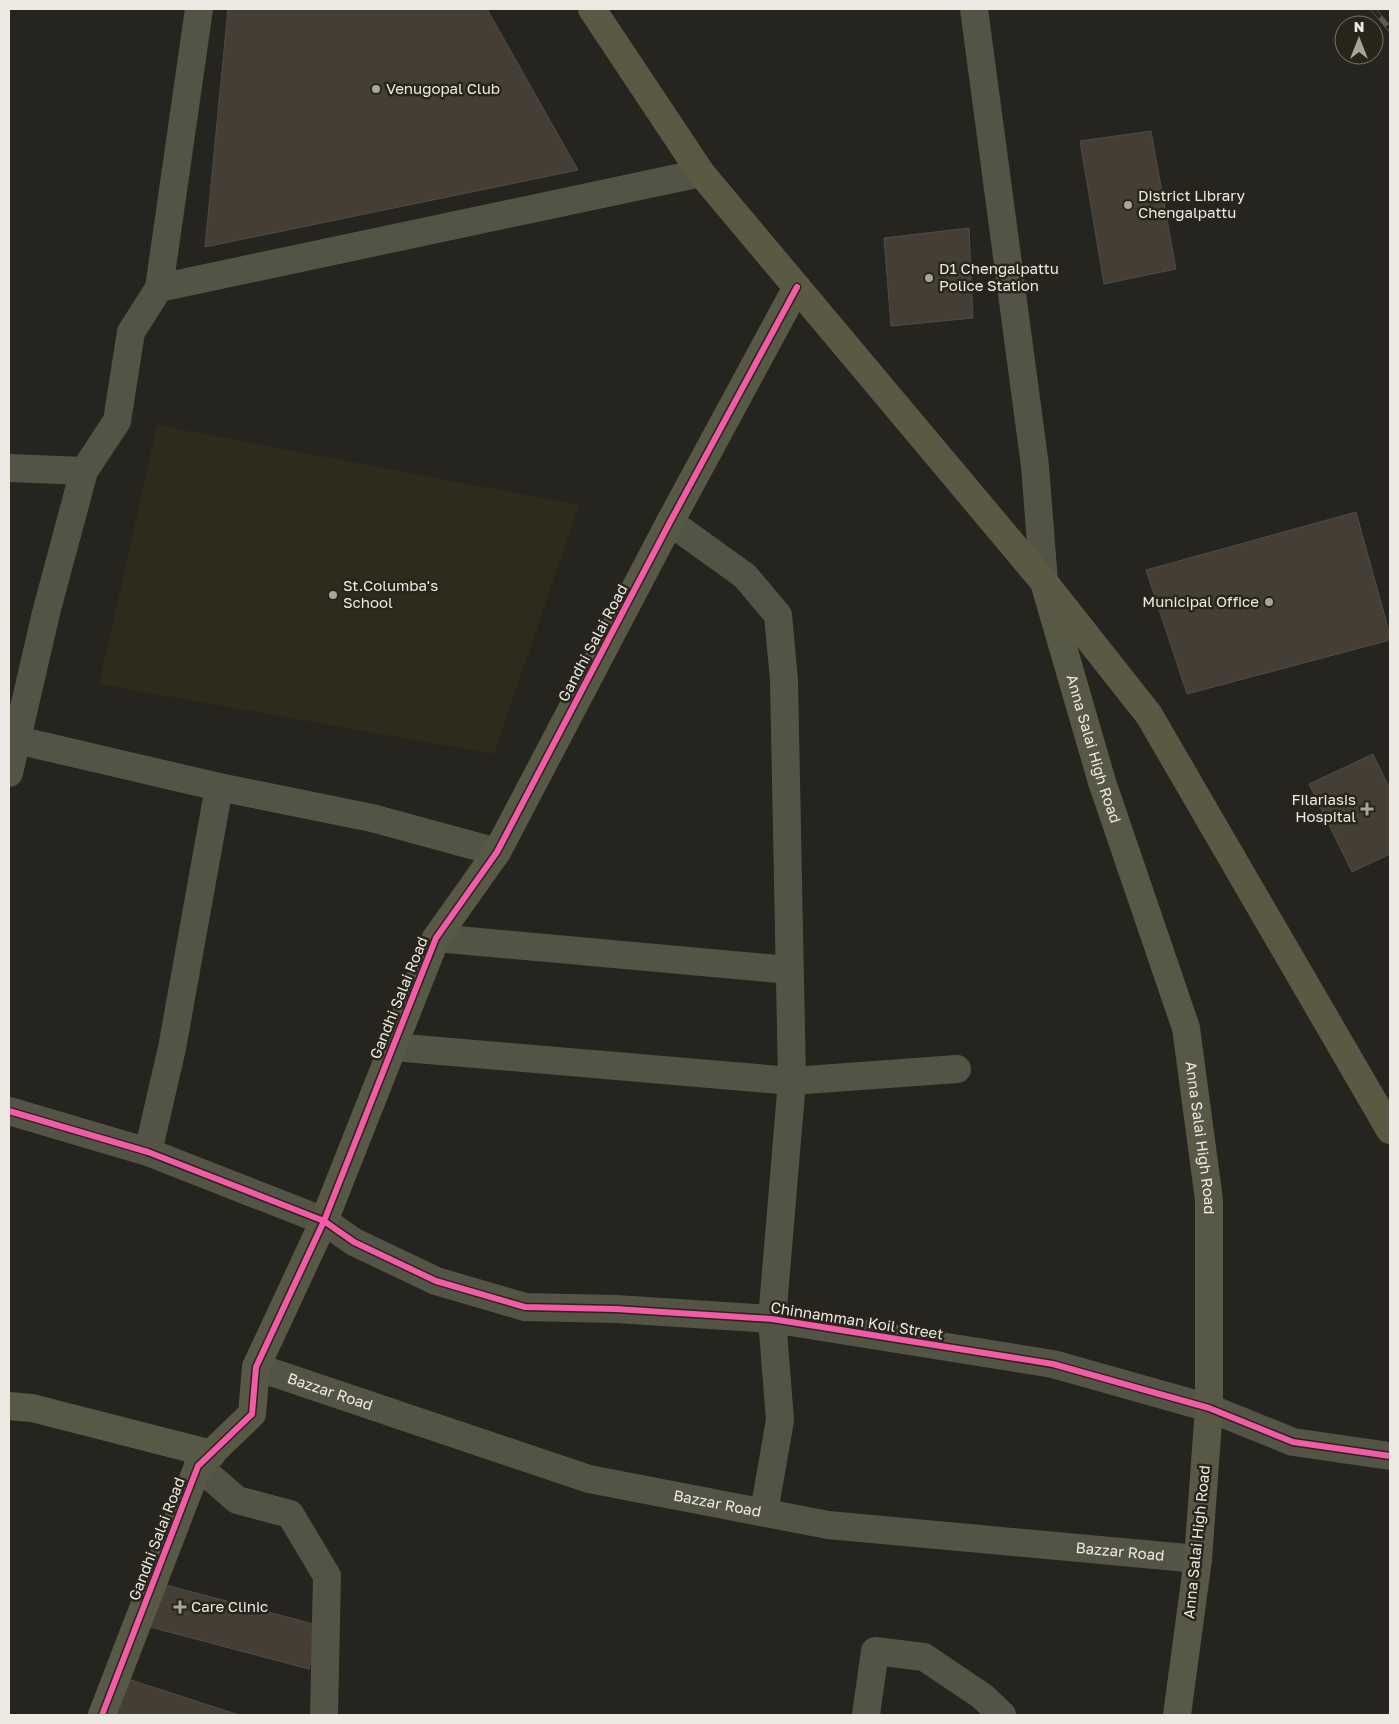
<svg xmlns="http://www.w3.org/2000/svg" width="1399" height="1724" viewBox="0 0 1399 1724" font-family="'Golos Text',sans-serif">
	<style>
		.built { fill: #2f2b1c }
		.building { fill: #443e35; stroke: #4e4c48 }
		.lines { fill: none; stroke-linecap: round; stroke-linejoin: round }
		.street { stroke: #535445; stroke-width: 28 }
		.secondary { stroke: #585846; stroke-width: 28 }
		.primary { stroke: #5a5a44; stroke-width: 28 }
		.rail-casing { stroke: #5b5b51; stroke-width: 5.5 }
		.rail { stroke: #28251b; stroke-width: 4; stroke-dasharray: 11; stroke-linecap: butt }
		.cycleway-casing { stroke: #28251b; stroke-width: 9 }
		.cycleway { stroke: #f35aa7; stroke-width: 6 }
		.poi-dot { fill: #a6a59e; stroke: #28251b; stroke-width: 2 }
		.labels { text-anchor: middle; stroke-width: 5; stroke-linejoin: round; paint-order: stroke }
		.poi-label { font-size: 15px; fill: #eceae3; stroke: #28251b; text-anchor: start }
		.street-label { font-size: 15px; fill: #eceae3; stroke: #28251b }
	</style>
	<rect width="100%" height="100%" fill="#25241e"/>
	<path class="built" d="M157 425 579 505 494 754 99 684Z"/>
	<path class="building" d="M228 9H487L578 170 205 247Z
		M1151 131 1176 269 1104 284 1080 141Z
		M969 228 973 318 891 326 884 238Z
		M1356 512 1390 635V640L1187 694 1146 570Z
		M1373 754 1390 789V854L1352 872 1309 784Z
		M162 1584 321 1626 309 1669 150 1627Z
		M128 1679 239 1715H116Z"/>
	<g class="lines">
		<g class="street">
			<path d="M974 9 1035 466 1044 582"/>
			<path d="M159 288 199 9"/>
			<path d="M9 468 84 471 117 421 131 332 159 288 701 173"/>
			<path d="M670 522 745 576 778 615 784 680 792 1081 772 1319 780 1420 764 1512"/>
			<path d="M17 740 219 787 372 818 497 852"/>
			<path d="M9 773 46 613 84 471"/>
			<path d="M436 938 789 970"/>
			<path d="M393 1047 792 1081 957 1069"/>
			<path d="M9 1111 148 1152 324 1221 354 1242 436 1281 525 1307 616 1309 772 1319 1053 1364 1209 1408 1293 1442 1390 1456"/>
			<path d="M148 1152 172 1048 219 787"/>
			<path id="s1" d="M256 1367 589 1479 828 1525 1198 1559"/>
			<path d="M198 1466 237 1500 290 1514 327 1576 324 1715"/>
			<path d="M866 1715 875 1651 924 1657 982 1696 1002 1715"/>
		</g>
		<g class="secondary">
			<path id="s2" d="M1044 582 1102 782 1186 1028 1209 1200V1408L1198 1559 1177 1715"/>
			<path d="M9 1406 32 1408 212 1454"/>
			<path d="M102 1715 198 1466 252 1414 256 1367 324 1221 436 938 497 852 670 522 797 287"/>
		</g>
		<path class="primary" d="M592 9 701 173 1044 582 1149 715 1390 1130"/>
		<g class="rail-casing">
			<path id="rail" d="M1373 9 1390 29"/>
		</g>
		<use href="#rail" class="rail"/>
		<g class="cycleway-casing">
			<path id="cycleway" d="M9 1111 148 1152 324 1221 354 1242 436 1281 525 1307 616 1309 772 1319 1053 1364 1209 1408 1293 1442 1390 1456
				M102 1715 198 1466 252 1414 256 1367 324 1221 436 938 497 852 670 522 797 287"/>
		</g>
		<use href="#cycleway" class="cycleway"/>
	</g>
	<g class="poi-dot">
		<circle cx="376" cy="89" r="5"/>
		<circle cx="1128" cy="205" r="5"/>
		<circle cx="929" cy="278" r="5"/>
		<circle cx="333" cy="595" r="5"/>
		<circle cx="1269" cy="602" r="5"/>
		<path d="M1364.5 801.5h5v5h5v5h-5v5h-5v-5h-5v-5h5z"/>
		<path d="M177.5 1599.5h5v5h5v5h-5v5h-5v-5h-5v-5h5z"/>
	</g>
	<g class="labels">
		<g class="poi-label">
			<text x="386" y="94">Venugopal Club</text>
			<text x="1138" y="201">District Library<tspan x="1138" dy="17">Chengalpattu</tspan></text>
			<text x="939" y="274">D1 Chengalpattu<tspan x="939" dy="17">Police Station</tspan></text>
			<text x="343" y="591">St.Columba's<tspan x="343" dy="17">School</tspan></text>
			<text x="1259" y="607" text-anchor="end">Municipal Office</text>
			<text x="1356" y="805" text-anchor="end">Filariasis<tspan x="1356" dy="17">Hospital</tspan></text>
			<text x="191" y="1612">Care Clinic</text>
		</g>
		<g class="street-label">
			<text transform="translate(593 643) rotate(-62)" y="5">Gandhi Salai Road</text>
			<text dy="5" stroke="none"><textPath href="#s2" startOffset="174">Anna Salai High Road</textPath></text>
			<text transform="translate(399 998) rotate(-68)" y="5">Gandhi Salai Road</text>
			<text dy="5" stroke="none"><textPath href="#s2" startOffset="579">Anna Salai High Road</textPath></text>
			<text transform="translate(857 1321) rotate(9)" y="5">Chinnamman Koil Street</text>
			<text dy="5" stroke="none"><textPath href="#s1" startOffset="78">Bazzar Road</textPath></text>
			<text dy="5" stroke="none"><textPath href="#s1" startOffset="482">Bazzar Road</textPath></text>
			<text transform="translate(157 1539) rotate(-69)" y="5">Gandhi Salai Road</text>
			<text transform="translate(1197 1542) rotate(-84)" y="5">Anna Salai High Road</text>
			<text dy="5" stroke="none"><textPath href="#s1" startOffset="888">Bazzar Road</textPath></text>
		</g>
	</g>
	<rect width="1399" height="1724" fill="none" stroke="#eceae3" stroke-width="20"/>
	<g transform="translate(1359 40)"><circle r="24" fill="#28251b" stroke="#76746b"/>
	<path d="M0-4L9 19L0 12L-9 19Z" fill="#a6a59e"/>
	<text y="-8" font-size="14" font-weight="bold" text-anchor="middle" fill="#eceae3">N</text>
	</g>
</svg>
